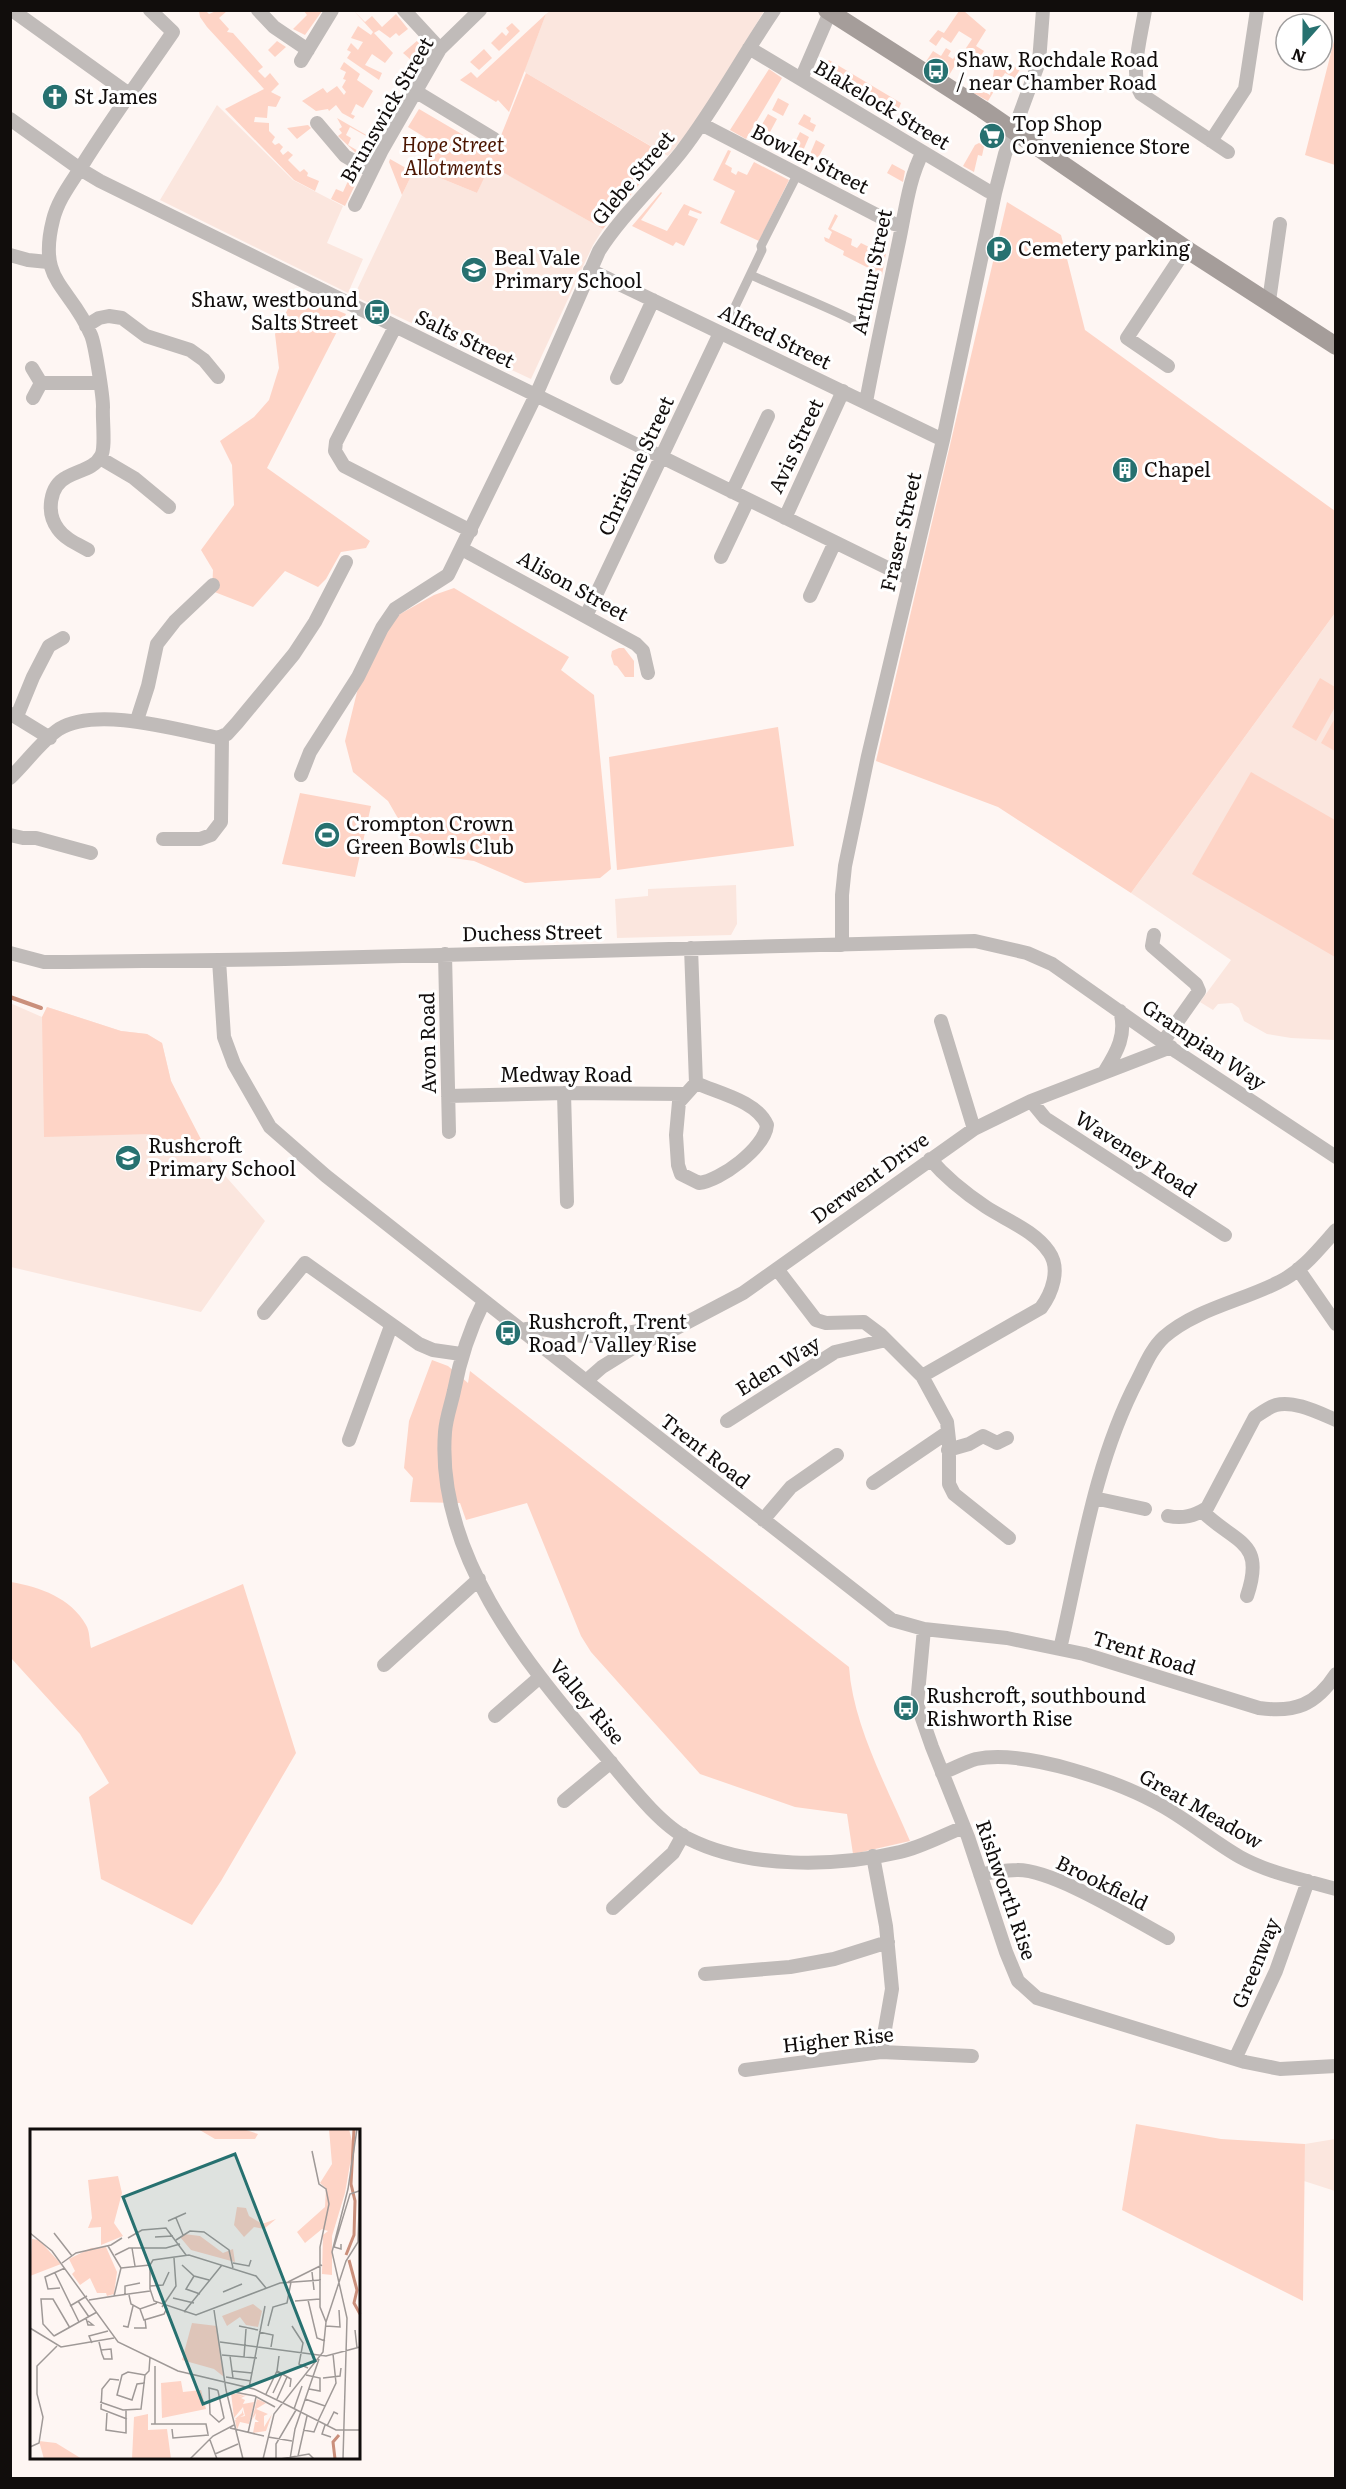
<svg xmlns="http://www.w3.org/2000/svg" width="1346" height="2489" viewBox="0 0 1346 2489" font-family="Literata,serif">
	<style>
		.built { fill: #fbe6de }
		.green { fill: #fed4c6 }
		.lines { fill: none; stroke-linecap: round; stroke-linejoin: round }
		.stream { stroke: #ca8f7b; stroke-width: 4 }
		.pedestrian { stroke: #c0bbb9; stroke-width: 9 }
		.minor { stroke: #c0bbb9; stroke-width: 14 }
		.secondary { stroke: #a59d9a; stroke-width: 18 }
		.labels { text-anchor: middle; stroke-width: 6; stroke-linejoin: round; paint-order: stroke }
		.poi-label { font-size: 20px; fill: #110d0c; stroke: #fff; text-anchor: start }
		.street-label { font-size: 20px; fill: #110d0c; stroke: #fff }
		.park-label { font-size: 20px; font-style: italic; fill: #4b1501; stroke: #fff }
		.inset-river { fill: none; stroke: #ca8f7b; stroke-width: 3 }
		.inset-road { fill: none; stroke: #9f9997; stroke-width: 1.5 }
		.view { fill: #277170; fill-opacity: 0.15; stroke: #277170; stroke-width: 3 }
		.inset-edge { fill: none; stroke: #110d0c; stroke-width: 3 }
	</style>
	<rect width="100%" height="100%" fill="#fef6f3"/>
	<path class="built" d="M550 11H764L699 120 668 156 526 73 524 71 546 14Z
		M217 105 293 180 343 206 327 243 363 259 348 293 160 200Z
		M489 164 603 229 593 245 531 379 354 296 413 172 418 169 477 193Z
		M1335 613V1040L1291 1038 1267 1034 1244 1021 1239 1008 1232 1003 1218 1004 1213 1010 1200 1002 1231 960 1131 893Z
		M736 885 737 924 731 935 617 938 615 899 648 896V889Z
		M10 1003 42 1017 47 1007 121 1031 147 1034 162 1043 171 1081 189 1120 213 1162 265 1221 201 1312 11 1267Z
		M1335 2139V2191L1304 2181 1305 2144Z"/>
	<path class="green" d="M199 11H206L209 14 216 11H227L219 18 229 29 227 32 233 33 263 67 258 71 265 78 270 73 279 84 271 92 281 97 276 107 268 106 267 118 255 117 254 122 269 123V131L275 137 272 142 275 145 279 143 283 147 280 151 283 155 288 151 293 155 288 160 300 172 304 169 308 173 307 176 319 181 315 191 294 180 225 109 264 89 207 27 200 17Z
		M304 11H322L305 35 293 29 307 15Z
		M354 11 365 22 372 16 382 27 396 14 408 29 399 36 396 33 390 38 379 30 374 33 393 53 385 63 372 54 365 65 382 73 379 80 347 58 351 52 347 50 351 43 358 50 363 42 351 38 358 26 371 35 373 32Z
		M959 11H964L986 30 976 46 984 51 980 57 976 55 972 61 968 58 972 52 966 48 972 39 959 31 951 43 942 37 936 46 929 41 938 30 944 33Z
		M546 14 509 112 498 100 496 102 460 80 471 72 477 78Z
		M512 23 520 31 499 51 491 43 502 32 506 36 509 32 506 28Z
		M1335 37 1336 165H1335L1305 155Z
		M418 40 426 52 419 67 403 53Z
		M277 41 286 47 275 57 268 50Z
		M946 48 951 51 948 56 953 59 956 54 960 57 948 77 925 63 933 51 941 56Z
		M484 49 492 58 479 70 470 62Z
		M992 56 997 59 996 68H1002L1003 61 1020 69 1015 78 1005 73 988 101 970 91 973 85 990 95 994 70 989 67 987 70 984 68Z
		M829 60 901 103 897 113 822 67Z
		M344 62 360 74 357 80 373 91 363 108 356 104 351 114 355 116 353 119 342 113 336 105 329 111 328 109 316 111 302 101 323 88 327 93 337 86 344 95 346 92 342 87 346 80 343 79 346 72 340 69Z
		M769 69 782 78 746 139 730 130Z
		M526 73 664 154 603 229 490 165 477 193 418 169 434 143 408 127 419 109 494 153Z
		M778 98 789 104 783 116 772 110Z
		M768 114 777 119 770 132 762 128 756 141 753 140Z
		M804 114 811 118 810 122 816 125 813 132 798 124Z
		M337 118 375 140 371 149 364 145 368 137 350 127 346 135 351 138 348 145 360 152 358 155 338 136 342 133 339 129 342 127Z
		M308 125 311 128 297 139 287 128Z
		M800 132 809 137 798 162 795 161 802 149 794 144Z
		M816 140 825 145 818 158 810 154Z
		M985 142 982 156 978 155 974 172 963 166 975 145 979 143 983 145Z
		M728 150 731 151 725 164 732 168 731 172 736 175 738 171 747 175 754 162 789 180 759 241 720 223 735 191 713 180Z
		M390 159 413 172 402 195 389 162Z
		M892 164 905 171 903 182 887 173Z
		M348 181 355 185 345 206 331 199 336 189 343 192Z
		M661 192 662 193 641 220 667 231 684 204 702 212 701 214 690 210 688 215 698 219 684 246 676 242 673 246 632 226Z
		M1007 202 1061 235 1085 330 1335 511V613L1131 893 998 807 876 761Z
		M835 214 838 216 831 229 852 239 851 245 857 248 861 243 877 251 880 245 887 248 882 275 843 255 844 251 825 241 824 237 829 239 832 232 828 229Z
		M296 293 346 314 267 468 370 541 366 548 341 552 326 579 318 587 285 571 253 607 212 591 213 570 201 550 234 505 232 465 220 441 254 417 269 400 279 368 275 334Z
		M454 588 569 657 561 670 594 695 611 869 600 878 525 883 474 861 418 853 388 801 353 772 345 741 358 688 393 618 434 595Z
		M619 648H624L634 661V677H625L617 666 614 665 611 656 612 651Z
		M1320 678 1335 687V707L1316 741 1292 727Z
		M1335 718 1336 751H1335L1321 743Z
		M778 727 794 846 617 870 609 757Z
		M1251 772 1335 820V957L1192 874Z
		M300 793 371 806 355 877 282 864Z
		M47 1007 121 1031 147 1034 162 1043 171 1081 209 1155 150 1134 44 1137 42 1017Z
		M432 1360 448 1366 468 1383 470 1371 849 1667C853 1725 887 1787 910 1841L853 1854 847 1814 795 1807 700 1774 591 1652 581 1636 527 1503 466 1520 460 1503 410 1502 413 1478 404 1468 409 1421Z
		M11 1582C40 1587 71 1598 86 1625 90 1631 89 1641 91 1648L243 1584 296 1753 221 1881 192 1925 101 1879 89 1797 109 1783 80 1734 11 1658Z
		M1136 2124 1221 2139 1305 2144 1303 2301 1122 2210Z"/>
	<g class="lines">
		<path class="stream" d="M10 997 41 1008"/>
		<path class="pedestrian" d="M751 275C786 291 821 304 855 321
			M731 315 762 250 761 246 797 175"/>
		<path class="minor" d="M12 10 129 94
			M258 10 274 27 308 50
			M404 10 440 49
			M1145 10C1142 32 1129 76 1141 94L1228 152
			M749 48 988 191 995 193
			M301 61 332 10
			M801 79 830 12
			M415 91 494 139
			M10 119 80 169 100 181 910 579
			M317 123 345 156 371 171
			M701 124 894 224 902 226
			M1211 141 1245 89 1257 10
			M355 205 382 150 440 49 480 10
			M10 255 28 260 48 262
			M590 270 943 440
			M1269 301 1280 224
			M86 326 99 318 109 316 122 318 146 336 190 350 204 360 218 377
			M395 327 336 442 335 451 344 466 471 531
			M1168 366 1127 338 1186 249
			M32 368 41 383 33 398
			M617 378 653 300
			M41 383H100
			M866 402C876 348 888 294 899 241 905 213 909 177 923 152
			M100 458 134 478 169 507
			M732 492 768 416
			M785 518 843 391
			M462 549 636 644 643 651 648 673
			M88 550C77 544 65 539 58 529 46 513 49 486 67 477 79 470 94 469 101 456 106 448 102 418 103 407 103 396 95 344 91 335 70 285 37 283 53 220 58 199 72 182 83 164 111 119 143 76 173 32L150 10
			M721 557 748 500
			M810 596 835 542
			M586 616 720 333
			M11 714 50 738
			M17 716 33 677 49 646 63 638
			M137 720 148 686 157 644 175 621 213 585
			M301 775 310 752 358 677 382 628 395 609 448 575 536 395 599 251C622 215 654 186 681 152 715 108 742 57 774 10
			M10 778C26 763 41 741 59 729 97 706 178 730 218 738L227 734 237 723 294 654 315 622 346 562
			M10 835 23 838H36L91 853
			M163 839H200L211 835 221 822 222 737
			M1154 935 1152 946 1196 984 1199 991 1163 1042
			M842 945V895L845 866 868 756 943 440 995 193 1005 154 1039 62 1043 10
			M691 948 696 1083
			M10 953 44 962H68L285 959 975 941 1027 953 1052 964 1177 1052 1336 1157
			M445 954 449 1132
			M219 960 224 1037 234 1064 270 1127 326 1176 586 1381 892 1620 924 1629 1007 1638 1084 1654 1259 1708C1295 1713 1316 1705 1336 1674
			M941 1021 974 1129
			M1105 1071C1117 1052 1127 1034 1120 1011
			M696 1083C718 1093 757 1101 767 1125 765 1148 720 1181 699 1183L681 1174 678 1165 676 1135 679 1102Z
			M564 1093 567 1202
			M448 1096 564 1093 684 1094
			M1031 1101 1045 1118 1225 1235
			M777 1269 816 1320 826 1323 864 1322 880 1334 922 1376 947 1422 949 1440V1484L954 1494 1009 1538
			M1298 1269 1336 1324
			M484 1301C469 1331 460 1359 454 1391 451 1405 446 1418 445 1432 436 1552 523 1660 596 1745 621 1773 656 1823 689 1839 749 1869 836 1867 900 1852 922 1847 943 1835 964 1827
			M264 1313 305 1263 419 1344 433 1350 461 1354
			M521 1330C538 1325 556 1333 573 1335 601 1338 629 1333 658 1327L667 1333
			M922 1376 1041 1308C1052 1293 1061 1269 1049 1252 1035 1231 1006 1220 986 1207 965 1193 946 1178 930 1159
			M586 1381 602 1367 639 1344 667 1333 743 1293 974 1129 1031 1101 1171 1047
			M727 1421 835 1352 886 1340
			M349 1440 391 1326
			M948 1450 969 1444 983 1436 997 1443 1007 1438
			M873 1483 948 1432
			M1094 1498 1145 1509
			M1202 1511C1235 1544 1266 1540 1247 1596
			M1168 1516C1183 1519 1194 1516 1207 1508L1255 1417C1261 1413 1269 1407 1276 1405 1294 1400 1319 1413 1336 1420
			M763 1520 791 1487 837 1455
			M924 1629 917 1704 932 1747 968 1837 1006 1952 1018 1981 1037 1998 1245 2062 1280 2069 1336 2066
			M1060 1649C1081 1558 1094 1463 1138 1379 1145 1365 1152 1348 1164 1337 1196 1309 1242 1301 1279 1282 1302 1271 1319 1249 1336 1230
			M384 1665 479 1579
			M495 1716 540 1677
			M942 1773C953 1769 965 1762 976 1759 1026 1749 1121 1782 1164 1807 1190 1822 1214 1842 1240 1857 1269 1873 1304 1880 1336 1889
			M564 1801 611 1762
			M873 1856 886 1926 892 1989 881 2052
			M980 1874C992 1873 1005 1870 1017 1870 1053 1869 1134 1920 1168 1938
			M613 1908 673 1853 683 1835
			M705 1974 790 1967 834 1959 888 1942
			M1235 2059 1276 1971 1308 1881
			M745 2070 881 2052 972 2056"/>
		<path class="secondary" d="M827 10 982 109 1186 249 1336 346"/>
	</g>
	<defs>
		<g id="bus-disc" transform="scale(1.35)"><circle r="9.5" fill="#277170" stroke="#fff"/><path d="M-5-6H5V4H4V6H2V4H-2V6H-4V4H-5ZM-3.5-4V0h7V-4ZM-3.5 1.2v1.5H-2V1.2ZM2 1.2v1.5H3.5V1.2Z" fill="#fff"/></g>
		<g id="church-disc" transform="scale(1.35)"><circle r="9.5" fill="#277170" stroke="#fff"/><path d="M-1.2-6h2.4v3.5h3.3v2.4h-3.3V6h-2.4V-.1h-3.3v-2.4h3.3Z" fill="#fff"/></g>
		<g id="supermarket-disc" transform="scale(1.35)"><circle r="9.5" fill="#277170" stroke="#fff"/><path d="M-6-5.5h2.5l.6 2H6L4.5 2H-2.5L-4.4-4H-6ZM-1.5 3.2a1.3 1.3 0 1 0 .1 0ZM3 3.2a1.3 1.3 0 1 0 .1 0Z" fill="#fff"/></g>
		<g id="parking-disc" transform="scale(1.35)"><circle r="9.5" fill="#277170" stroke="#fff"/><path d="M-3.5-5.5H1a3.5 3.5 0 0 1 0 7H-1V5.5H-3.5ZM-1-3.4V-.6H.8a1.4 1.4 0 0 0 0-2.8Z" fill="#fff"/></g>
		<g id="school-disc" transform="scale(1.35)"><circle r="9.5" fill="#277170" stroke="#fff"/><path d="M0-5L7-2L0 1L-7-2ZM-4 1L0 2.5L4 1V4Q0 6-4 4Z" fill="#fff"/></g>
		<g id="building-disc" transform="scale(1.35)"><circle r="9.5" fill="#277170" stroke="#fff"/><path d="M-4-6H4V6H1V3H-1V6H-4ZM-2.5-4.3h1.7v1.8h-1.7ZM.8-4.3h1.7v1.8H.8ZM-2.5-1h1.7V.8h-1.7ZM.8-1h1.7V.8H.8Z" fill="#fff"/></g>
		<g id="stadium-disc" transform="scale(1.35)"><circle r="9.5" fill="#277170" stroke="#fff"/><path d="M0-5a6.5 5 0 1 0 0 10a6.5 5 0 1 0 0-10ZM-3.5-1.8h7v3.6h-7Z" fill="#fff"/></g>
	</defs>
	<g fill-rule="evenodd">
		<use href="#bus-disc" x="936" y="71"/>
		<use href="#church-disc" x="55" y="97"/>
		<use href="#supermarket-disc" x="992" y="136"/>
		<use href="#parking-disc" x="999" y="249"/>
		<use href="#school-disc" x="474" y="270"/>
		<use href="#bus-disc" x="377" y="312"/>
		<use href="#building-disc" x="1125" y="470"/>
		<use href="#stadium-disc" x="327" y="835"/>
		<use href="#school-disc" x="128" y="1158"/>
		<use href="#bus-disc" x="508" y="1333"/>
		<use href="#bus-disc" x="906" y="1708"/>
	</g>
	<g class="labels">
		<g class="poi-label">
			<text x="956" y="67">Shaw, Rochdale Road<tspan x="956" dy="23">/ near Chamber Road</tspan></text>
			<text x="74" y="104">St James</text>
			<text x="1012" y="131">Top Shop<tspan x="1012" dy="23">Convenience Store</tspan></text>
			<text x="1018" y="256">Cemetery parking</text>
			<text x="494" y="265">Beal Vale<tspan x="494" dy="23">Primary School</tspan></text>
			<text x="358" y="307" text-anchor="end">Shaw, westbound<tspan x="358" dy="23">Salts Street</tspan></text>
			<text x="1144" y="477">Chapel</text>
			<text x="346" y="831">Crompton Crown<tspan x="346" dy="23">Green Bowls Club</tspan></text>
			<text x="148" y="1153">Rushcroft<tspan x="148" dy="23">Primary School</tspan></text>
			<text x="528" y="1329">Rushcroft, Trent<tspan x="528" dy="23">Road / Valley Rise</tspan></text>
			<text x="926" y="1703">Rushcroft, southbound<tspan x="926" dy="23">Rishworth Rise</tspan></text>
		</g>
		<g class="street-label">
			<text transform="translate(882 105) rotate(31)" y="7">Blakelock Street</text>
			<text transform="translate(387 110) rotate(-60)" y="7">Brunswick Street</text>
			<text transform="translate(810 159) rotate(27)" y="7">Bowler Street</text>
			<text transform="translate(633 178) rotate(-50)" y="7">Glebe Street</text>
			<text transform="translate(872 272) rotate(-78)" y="7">Arthur Street</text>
			<text transform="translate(775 337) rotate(26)" y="7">Alfred Street</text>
			<text transform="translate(465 339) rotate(26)" y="7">Salts Street</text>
			<text transform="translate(796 446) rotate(-65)" y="7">Avis Street</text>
			<text transform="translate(636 466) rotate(-65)" y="7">Christine Street</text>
			<text transform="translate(901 532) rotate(-77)" y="7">Fraser Street</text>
			<text transform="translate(573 586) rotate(29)" y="7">Alison Street</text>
			<text transform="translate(532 933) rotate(-1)" y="7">Duchess Street</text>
			<text transform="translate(428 1043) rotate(-91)" y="7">Avon Road</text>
			<text transform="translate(1204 1045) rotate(34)" y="7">Grampian Way</text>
			<text x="566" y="1082">Medway Road</text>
			<text transform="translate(1136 1154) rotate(33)" y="7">Waveney Road</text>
			<text transform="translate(870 1178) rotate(-36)" y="7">Derwent Drive</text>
			<text transform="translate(778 1366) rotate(-32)" y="7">Eden Way</text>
			<text transform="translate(705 1451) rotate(38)" y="7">Trent Road</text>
			<text transform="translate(1144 1653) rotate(17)" y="7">Trent Road</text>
			<text transform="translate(587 1702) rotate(50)" y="7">Valley Rise</text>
			<text transform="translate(1201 1809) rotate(30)" y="7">Great Meadow</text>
			<text transform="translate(1102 1883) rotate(26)" y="7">Brookfield</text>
			<text transform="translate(1006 1890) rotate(71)" y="7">Rishworth Rise</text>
			<text transform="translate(1256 1963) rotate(-68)" y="7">Greenway</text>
			<text transform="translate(838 2040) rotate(-6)" y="7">Higher Rise</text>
		</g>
		<g class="park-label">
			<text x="453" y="152">Hope Street<tspan x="453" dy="23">Allotments</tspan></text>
		</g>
	</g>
	<g transform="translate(30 2129)">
		<rect width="330" height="330" fill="#fef6f3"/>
		<path d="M168 0H213L228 5 225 10H185ZM299 0H319L322 12 326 0 315 64 302 107V146L292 145 293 106 298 102 292 100 275 114 267 103 295 78 296 59 290 54 302 35ZM88 47 92 64 84 94 93 107 71 116V98L58 99 62 89 58 51ZM207 78 216 79 219 87 232 95 246 90 234 100 224 98 214 108 204 96ZM154 105 170 107 193 124 203 120 205 133 161 121 150 108ZM2 110 9 111 31 135 0 147ZM76 118 87 143 84 165 77 167 76 164H67L60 149 50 156 42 145 45 142 39 130 61 119ZM223 175 232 182 228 198 216 196 210 188 197 197 192 187ZM162 194 187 197 194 248 184 240 152 231ZM151 252 153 263 171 261 176 280 132 289 131 254ZM201 264 214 266 208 268 217 266 211 269 215 271 213 275 224 273 219 295 210 293 207 301 205 291H207L205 290 212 284V281L214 286 210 288 215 287 213 278 204 289ZM227 270 236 274 226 280 238 285 234 287V298L242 285 236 302 223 304 225 293H229L225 290 226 284 222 291ZM118 285V301L137 300 141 330H102L104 288ZM9 312 26 314 52 330H14Z" fill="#fed4c6"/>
		<path class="inset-river" d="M316 126 324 106 325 72 321 55 324 0M319 131 327 161 324 174 330 185M305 330 303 313 309 306"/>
		<path class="inset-road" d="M329 0 330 27M282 22 289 55 296 60 299 75 290 118V178L296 193M146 89 153 106M138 92 156 84M0 104 22 122 88 213 148 242 224 260 251 273M24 104 42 127M125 108 143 107M98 109 112 101 136 99 156 126M146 111 160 102 174 103 199 121 203 139M311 115V120L304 118 320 65 329 62M78 117 91 139M102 119 105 137M85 126 99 119H136L150 115M32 134 46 124 81 116 92 109M203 134 219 137 221 131M120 136V160L124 172 166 186 250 154 291 151M120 136 123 131 159 126 226 147 236 159M152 136 164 147 179 151M91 139 120 136M282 143 284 161M25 144 49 193M164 147 156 160 170 165M258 153 292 136M120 157 133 156 139 143M30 159 18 160 15 148 35 139M193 163 212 155M95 166V157L110 154M99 166 101 175 110 180 127 174M84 167 120 162M143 169 164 174M59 171 84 167 91 139M278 171 287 209 295 212M48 172 59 188M265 172 290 170M40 177 57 167M132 178 146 157 144 129M110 180 114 191 134 185 137 179M184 181 196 261 213 330M154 183 192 136M56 189 58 196H63L58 192M93 197 98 198 103 177M209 197 228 201M238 197 243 178 257 174 261 153M262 197 273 214 269 235 278 239M296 197 310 198 309 181M0 199 31 218 84 209M104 199H116L115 190M325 201 327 219M229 203 243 206 241 218M24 207 13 195 11 170H23L40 199M24 207 67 183M69 213 72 225 74 230H82L81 220 71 221M190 213 296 227 330 218M62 214 59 207 78 202M192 226 227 229M200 227 203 249M214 228 216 200M125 237V295M202 242 222 244M247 242 261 250 260 258M115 246 119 242 120 228M276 246 290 249V262L279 260M196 248 221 252M293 249 310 247 311 239M89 251 80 250 72 260 71 280 97 290M115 254 107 255 102 271 87 266 92 246 98 243 115 246M178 259H179L187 261 188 262 194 289 189 293 180 285 179 259M219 259 235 177M204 263 225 267 245 278M243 264 252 245M236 265 247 242 249 227M247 270 257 248M275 270 295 277M70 273 93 281 111 280 115 246M251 273 306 301H330M264 280 272 257M77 284 76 301 96 304V281M288 292 306 254 303 225M121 295H176L178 305M295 296 292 305 301 308M297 297 304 283 308 285M200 299 234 307M142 300 143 309 179 306M273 301 284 303 288 293M218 304 226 268M238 308 262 312M180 311 187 330M0 318 9 314 13 288 7 265V237L27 217M185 325 208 315M268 327 277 287M160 330 183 307 204 296M233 330 244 285 293 223 296 193 316 132 328 113 330 49M246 330V315L266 281M250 330 279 325 284 330M260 330 265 300 289 230M313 330 317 189 302 123 318 60 327 0"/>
		<path class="view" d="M205 25 285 232 173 275 93 68Z"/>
		<rect width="330" height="330" class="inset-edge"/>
	</g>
	<rect width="1346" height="2489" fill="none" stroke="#110d0c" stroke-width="24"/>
	<g transform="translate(1304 42) rotate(201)"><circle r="28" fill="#ffffff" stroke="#a09e9e" stroke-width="1.5"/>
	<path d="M0-4.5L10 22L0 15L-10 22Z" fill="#277170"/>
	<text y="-9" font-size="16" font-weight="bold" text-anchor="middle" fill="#110d0c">N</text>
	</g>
</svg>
